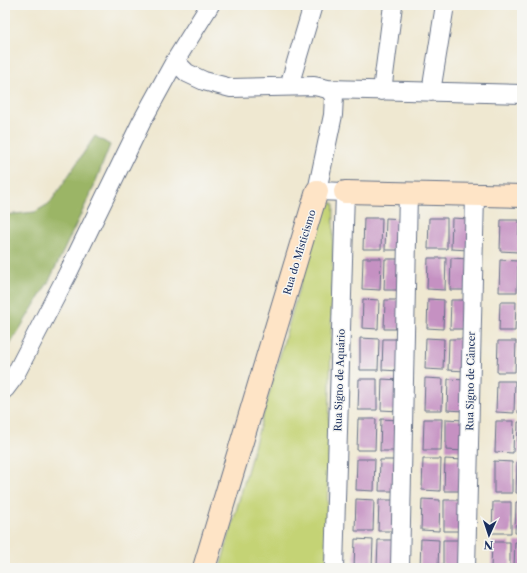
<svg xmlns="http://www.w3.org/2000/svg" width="527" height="573" viewBox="0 0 527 573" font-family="'Libre Caslon Text',serif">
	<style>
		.green { fill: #c4d375; stroke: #70816a }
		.forest { fill: #9bb566; stroke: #5b7262 }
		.building { fill: #c591c2 }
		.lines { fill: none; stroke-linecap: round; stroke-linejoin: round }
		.street-casing { stroke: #657086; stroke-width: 20 }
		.secondary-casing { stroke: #657086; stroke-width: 24 }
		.street { stroke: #fff; stroke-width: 18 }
		.secondary { stroke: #fee4c6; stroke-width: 22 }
		.labels { text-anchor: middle; stroke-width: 3; stroke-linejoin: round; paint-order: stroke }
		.street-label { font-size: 10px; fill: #1b2f5e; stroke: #f6f6f2 }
	</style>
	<rect width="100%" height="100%" fill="#f6f6f2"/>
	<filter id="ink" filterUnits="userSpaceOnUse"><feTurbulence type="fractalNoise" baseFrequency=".025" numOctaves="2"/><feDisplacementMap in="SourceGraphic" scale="8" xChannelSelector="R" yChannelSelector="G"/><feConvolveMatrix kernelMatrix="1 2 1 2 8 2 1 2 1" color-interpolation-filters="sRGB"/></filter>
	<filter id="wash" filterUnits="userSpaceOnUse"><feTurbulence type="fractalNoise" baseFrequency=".012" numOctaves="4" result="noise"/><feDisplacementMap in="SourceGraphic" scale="16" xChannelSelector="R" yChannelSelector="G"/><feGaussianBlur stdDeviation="0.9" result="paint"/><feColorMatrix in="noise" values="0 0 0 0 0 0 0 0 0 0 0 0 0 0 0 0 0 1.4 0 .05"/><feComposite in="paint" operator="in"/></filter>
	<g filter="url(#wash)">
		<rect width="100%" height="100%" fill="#efe8d1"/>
		<path class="green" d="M323 203H334L326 568H220Z"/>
		<path class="forest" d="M95 136 110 145 92 191 49 281 5 353V215L35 212 50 203Z"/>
		<g id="blocks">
			<path class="building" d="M364 218H382L381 249H363Z
				M386 218 404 219V250H385Z
				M429 218H447V249H428Z
				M452 218 470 219 469 250 451 249Z
				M501 220H519L518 252 500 251Z
				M363 258H381L380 290 362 289Z
				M428 258H446L445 290 427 289Z
				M451 258 469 259 468 290H450Z
				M385 259H403L402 290H384Z
				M500 260 518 261 517 292H499Z
				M363 299 379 300 378 329 362 328Z
				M428 299 444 300 443 329 427 328Z
				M385 300H401L400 329H384Z
				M451 300H467L466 329H450Z
				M500 302H516L515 331H499Z
				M360 338 379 339 378 370H360Z
				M426 338 444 339 443 370 425 369Z
				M383 339H401L400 371 382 370Z
				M449 339H467L466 371 448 370Z
				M498 341H516L515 372H497Z
				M520 341H522V373H519Z
				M425 378 443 379 442 410H424Z
				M359 379H377V410H358Z
				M382 379 400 380 399 411 381 410Z
				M448 379 466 380 465 411 447 410Z
				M497 381H515L514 413 496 412Z
				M519 382H522V413H518Z
				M358 419H376L375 450H357Z
				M381 419 399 420 398 451H380Z
				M424 419H442L441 450H423Z
				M446 419 464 420V451L446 450Z
				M496 421H514L513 453 495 452Z
				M518 422H522V453H517Z
				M357 459H375L374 491 356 490Z
				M423 459H441L440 491 422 490Z
				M445 459 463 460V491H444Z
				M380 460H398L397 491H379Z
				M494 461 512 462V493H494Z
				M517 462H522V493H516Z
				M356 499 374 500 373 531H355Z
				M422 499 440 500 439 531 421 530Z
				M379 500H397L396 531H378Z
				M444 500H462V531H444Z
				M493 502H511V533H492Z
				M516 502H522V533H515Z
				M355 539 373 540 372 568H354Z
				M421 539 439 540 438 568H420Z
				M378 540H396L395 568H377Z
				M443 540H461V568H443Z
				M492 542H510V568H491Z
				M515 542H522V568H514Z"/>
		</g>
	</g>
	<g filter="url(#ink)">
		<use href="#blocks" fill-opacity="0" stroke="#657086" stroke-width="1"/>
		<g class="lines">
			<g class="street-casing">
				<path id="street" d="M175 61 187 73 204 81 231 88 314 86 328 89 334 96 333 115 317 191 345 192 334 568
					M289 86 313 5
					M328 89 522 94
					M382 91 393 5
					M431 92 445 5
					M5 389 14 377 68 273 142 121 175 61 210 5
					M400 568 408 193
					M466 568 475 195"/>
			</g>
			<g class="secondary-casing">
				<path id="secondary" d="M345 192 522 196
					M204 568 317 191"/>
			</g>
			<use href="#street" class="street"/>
			<use href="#secondary" class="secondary"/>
		</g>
	</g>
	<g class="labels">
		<g class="street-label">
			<text transform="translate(299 252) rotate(-73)" y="4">Rua do Misticismo</text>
			<text transform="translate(339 380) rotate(-88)" y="4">Rua Signo de Aquário</text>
			<text transform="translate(470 381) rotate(-89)" y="4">Rua Signo de Câncer</text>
		</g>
	</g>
	<rect width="527" height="573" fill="none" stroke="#f6f6f2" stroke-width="20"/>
	<g transform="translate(489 535) rotate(183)" stroke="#f6f6f2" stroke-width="3" paint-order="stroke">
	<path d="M0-3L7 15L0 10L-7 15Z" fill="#1b2f5e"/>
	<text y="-6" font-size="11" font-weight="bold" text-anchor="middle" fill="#1b2f5e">N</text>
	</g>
</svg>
